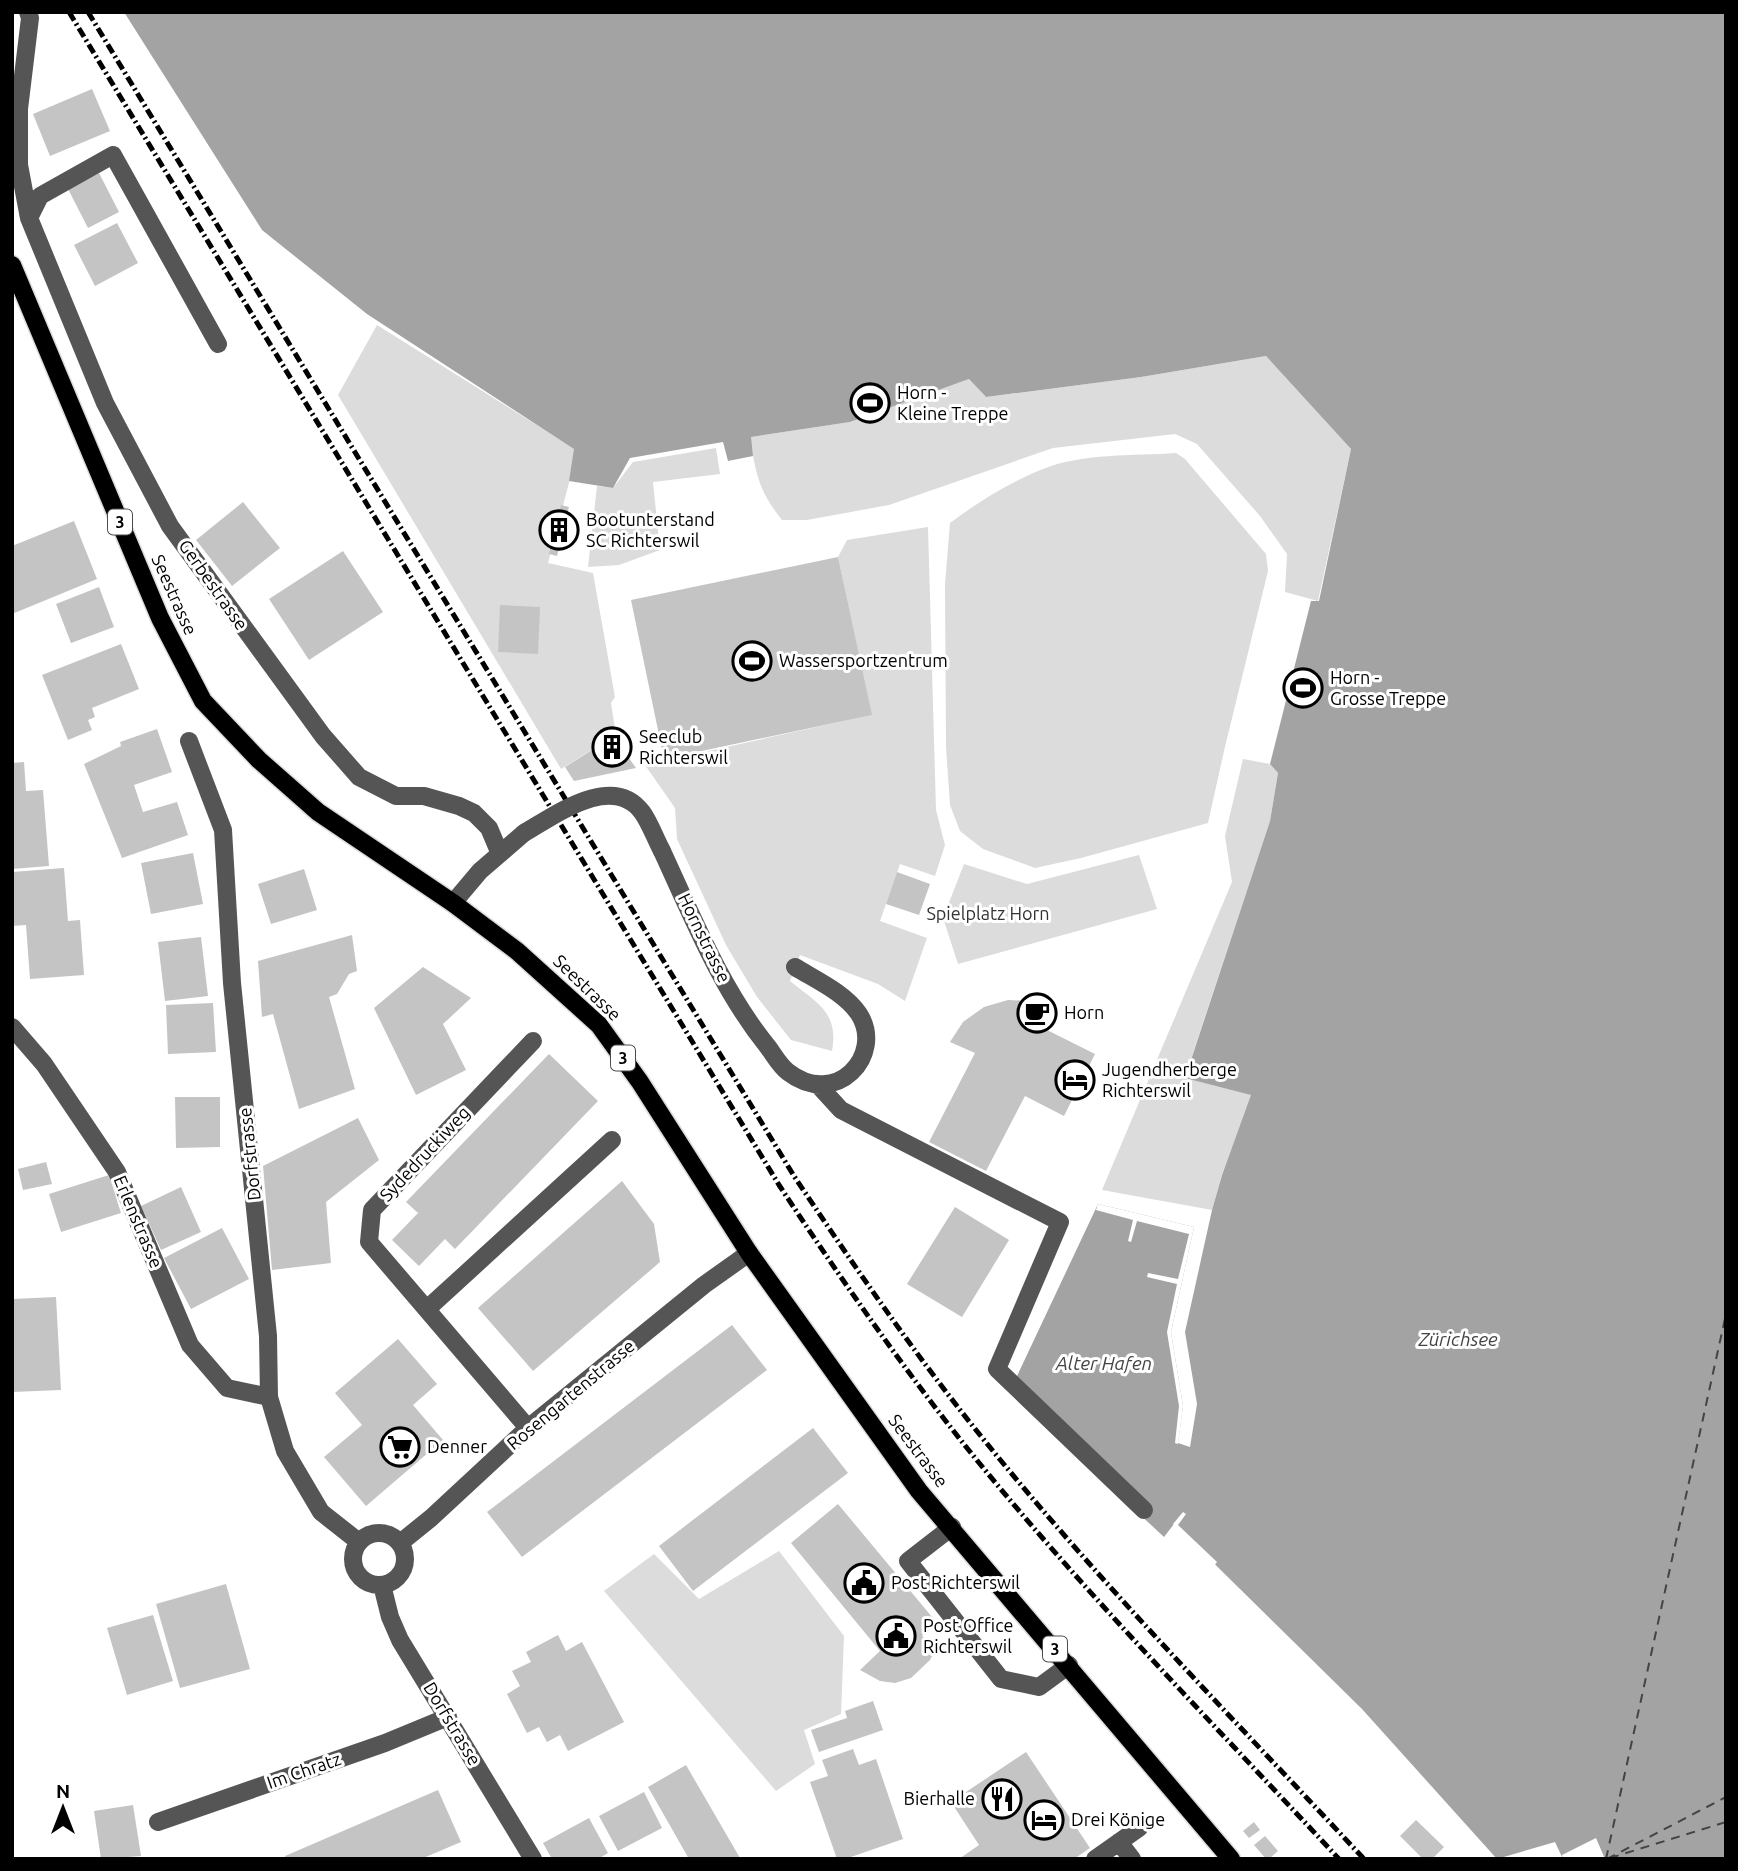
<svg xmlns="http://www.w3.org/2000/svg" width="1738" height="1871" viewBox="0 0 1738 1871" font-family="Ubuntu,sans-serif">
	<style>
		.green { fill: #dcdcdc }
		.water { fill: #a3a3a3 }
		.pier { fill: #fff }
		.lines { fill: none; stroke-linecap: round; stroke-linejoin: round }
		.ferry { stroke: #444; stroke-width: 2; stroke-dasharray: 9 7; stroke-linecap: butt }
		.building { fill: #c4c4c4 }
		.major-casing { stroke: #dbdbdb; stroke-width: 21 }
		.minor { stroke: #555; stroke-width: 18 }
		.major { stroke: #000; stroke-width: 18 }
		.rail { stroke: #000; stroke-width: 5; stroke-dasharray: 10 3.5 2 3.5; stroke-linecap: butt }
		.minor-bridge { stroke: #555; stroke-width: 18 }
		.labels { text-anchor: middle; stroke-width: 6; stroke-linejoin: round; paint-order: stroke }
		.shield { fill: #fff; stroke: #4c4c4c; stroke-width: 2 }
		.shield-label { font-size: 16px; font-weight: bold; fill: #000 }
		.poi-label { font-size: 18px; fill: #000; stroke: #fff; text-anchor: start }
		.street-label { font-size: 18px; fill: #000; stroke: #fff }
		.park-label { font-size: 18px; fill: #333; stroke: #fff }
		.water-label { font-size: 19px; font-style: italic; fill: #444; stroke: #fff }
	</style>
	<rect width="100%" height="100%" fill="#fff"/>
	<path class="green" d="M377 325 575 449 570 479 548 563 593 573 615 697 611 703 616 735 561 769 338 395Z
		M1266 356 1351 449 1318 601 1285 592 1287 554 1260 516 1197 444 1175 434 1053 448 889 505 807 520H782C758 490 756 474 750 437L850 422 969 379 986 397 1141 377Z
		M716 448 720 474 653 482 660 550 619 565 588 567 597 486 613 488 633 462Z
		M1176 453 1185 459 1266 554 1268 571 1224 751 1208 823 1081 858 1035 868 983 849 960 831 950 805 946 747 945 584 950 523C978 502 1010 482 1043 469 1083 453 1132 456 1176 453Z
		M928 527 936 810 945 845 935 876 900 864 880 921 927 938 905 1001 878 984 800 955 790 981C817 1003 839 1012 832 1051L791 1040 757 997 726 945 677 839 675 808 645 765 871 715 838 557 847 540Z
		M1243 759 1270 764 1278 773 1270 821 1185 1077 1252 1095 1222 1174 1212 1210 1102 1190 1232 882 1225 836Z
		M1139 855 1157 909 958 964 943 918 964 864 1027 884Z
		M779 1551 844 1636 841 1714 804 1730 815 1764 776 1791 604 1591 654 1554 699 1599Z"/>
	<path class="water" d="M124 12H1726V1859H1563L1555 1842 1497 1859 1362 1709 1174 1524 1164 1537 1120 1496 1127 1486 1017 1376 1098 1204 1194 1227 1171 1332 1183 1406 1178 1443 1190 1447 1197 1404 1185 1332 1212 1210 1222 1175 1251 1095 1185 1078 1270 821 1278 773 1270 764 1311 601H1319L1351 449 1266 356 1141 377 986 397 969 379 850 422 751 437 753 456 728 461 723 442 630 458 613 488 569 481 574 449 367 314 262 230Z"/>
	<path class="pier" d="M1098 1204 1194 1227 1171 1332 1183 1406 1178 1444 1175 1443 1179 1406 1167 1332 1177 1284 1147 1277 1148 1273 1178 1279 1189 1234 1137 1221 1131 1242 1128 1241 1133 1220 1096 1210Z
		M1183 1512 1186 1514 1178 1525 1217 1562 1214 1566 1173 1524Z
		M1596 1838 1605 1859H1563L1562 1855Z"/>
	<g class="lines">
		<path class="ferry" d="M1610 1858 1726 1822
			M1606 1859 1726 1314
			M1607 1859 1726 1797"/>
	</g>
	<path class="building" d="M92 89 110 131 50 156 33 114Z
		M99 173 119 212 88 228 68 189Z
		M117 223 138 263 95 286 74 245Z
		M243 502 280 548 232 586 196 540Z
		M561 505 569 507 557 556 549 554Z
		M74 521 97 579 12 614V546Z
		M343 551 383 612 309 660 269 599Z
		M838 557 872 715 664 759 631 600Z
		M99 587 114 627 71 643 56 604Z
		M500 605 540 607 538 654 498 652Z
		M121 644 139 689 92 708 95 717 88 720 92 730 68 740 42 675Z
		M157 729 172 772 134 785 143 812 177 802 188 835 122 858 84 764 121 746 120 742Z
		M624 730 629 758 636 768 574 781 565 767Z
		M24 762 26 791 43 790 49 866 12 869V763Z
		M193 853 203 904 151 914 141 863Z
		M64 868 68 921 80 920 84 975 30 979 26 925 12 926V872Z
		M304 869 317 910 271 924 258 884Z
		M897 872 930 884 919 915 886 904Z
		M352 935 357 971 349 974 337 994 329 997 355 1089 299 1109 273 1014 262 1017 258 961Z
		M201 937 208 996 165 1001 158 942Z
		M423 967 471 998 443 1024 466 1070 416 1095 374 1008Z
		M1008 1000 1033 1001 1055 1007 1045 1029 1095 1054 1064 1116 1025 1096 986 1171 929 1142 975 1053 950 1042 963 1022 984 1007Z
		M213 1003 216 1052 168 1054 166 1005Z
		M549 1054 598 1101 455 1249 445 1239 419 1266 392 1240 418 1213 406 1202Z
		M175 1097H220V1147L176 1148Z
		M358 1118 379 1160 326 1202 331 1263 272 1270 263 1166Z
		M46 1162 52 1184 23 1190 18 1169Z
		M109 1175 121 1213 61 1232 49 1194Z
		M622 1181 654 1224 660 1262 533 1371 478 1308Z
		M181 1187 201 1232 161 1250 141 1206Z
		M955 1207 1009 1240 962 1317 907 1284Z
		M222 1228 249 1279 191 1309 164 1258Z
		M56 1297 61 1390 12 1392V1299Z
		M732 1325 767 1370 522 1557 487 1512Z
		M398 1339 437 1384 413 1405 443 1440 366 1506 324 1457 362 1425 335 1393Z
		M813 1428 848 1473 693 1591 659 1546Z
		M838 1504 937 1623 922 1636 936 1648 930 1660 911 1678 895 1683 880 1681 860 1670 880 1651 791 1543Z
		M226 1584 250 1669 180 1688 156 1604Z
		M153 1615 173 1681 127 1695 107 1628Z
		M558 1635 566 1651 582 1642 624 1722 568 1751 560 1735 547 1742 539 1727 527 1733 507 1694 520 1686 512 1671 531 1662 526 1652Z
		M873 1701 883 1730 819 1752 811 1730 847 1718 845 1711Z
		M853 1749 859 1765 876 1759 903 1839 845 1859H837L810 1782 828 1776 822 1760Z
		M1026 1752 1090 1848 1074 1859H959L979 1845 951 1802Z
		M686 1765 740 1858 738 1859H689L648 1787Z
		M438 1790 461 1842 421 1859H286L285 1856Z
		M644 1792 662 1828 618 1851 599 1816Z
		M133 1805 141 1856 101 1859 94 1811Z
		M589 1818 608 1853 598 1859H552L543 1843Z
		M1416 1820 1444 1847 1432 1859H1423L1400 1836Z
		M1254 1822 1260 1830 1249 1838 1243 1831Z
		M1265 1836 1278 1851 1269 1859H1266L1254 1845Z"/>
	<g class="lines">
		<g class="major-casing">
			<path id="major" d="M12 265 160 618 203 701 259 760 318 812 453 903 517 951 599 1025 640 1082 749 1253 919 1491 1231 1859"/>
		</g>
		<path class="minor" d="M28 12 30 18 19 109V165L29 218 105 403 170 526 323 736 359 777 396 796H424L459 806 474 813 489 828 500 854
			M29 218 40 196 113 155 218 344
			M189 741 223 830 232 983 268 1336 269 1397 285 1451 321 1512 359 1542
			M662 851C693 918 721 989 768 1047 774 1055 780 1066 788 1072 836 1109 885 1055 859 1014 845 993 816 980 795 967
			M453 903 480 871 524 833
			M12 1027 44 1064 117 1172 190 1345 227 1388 269 1397
			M819 1086 841 1110 1060 1222 997 1369 1144 1510
			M427 1309 612 1140
			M528 1428 369 1242 372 1210 533 1041
			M952 1527 908 1561 1001 1679 1039 1687 1069 1665
			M353 1559a26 26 0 1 1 52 0a26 26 0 1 1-52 0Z
			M400 1543 431 1518 528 1428 704 1285 749 1253
			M382 1585 390 1617 400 1640 533 1859
			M158 1822 385 1743 448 1717
			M1119 1842 1132 1859
			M1095 1859 1139 1828"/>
		<use href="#major" class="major"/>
		<path class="rail" d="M69 12 779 1185C837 1273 897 1360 963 1443 1080 1589 1212 1722 1339 1859
			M88 12 794 1176C852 1263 911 1349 976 1430 1097 1581 1233 1718 1364 1859"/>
		<path class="minor-bridge" d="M524 833C554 816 612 772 642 812 650 823 655 838 662 851"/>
	</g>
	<defs>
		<g id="stadium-ring" transform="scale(2.0125)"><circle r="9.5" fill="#fff" stroke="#000" stroke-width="1.5"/><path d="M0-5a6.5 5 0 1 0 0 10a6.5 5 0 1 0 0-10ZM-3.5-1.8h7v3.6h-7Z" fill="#000"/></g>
		<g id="building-ring" transform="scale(2.0125)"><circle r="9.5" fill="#fff" stroke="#000" stroke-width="1.5"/><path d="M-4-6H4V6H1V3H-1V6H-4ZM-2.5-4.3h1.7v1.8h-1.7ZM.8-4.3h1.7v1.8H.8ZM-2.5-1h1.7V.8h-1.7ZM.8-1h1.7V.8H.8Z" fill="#000"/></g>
		<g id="cafe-ring" transform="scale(2.0125)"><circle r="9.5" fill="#fff" stroke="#000" stroke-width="1.5"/><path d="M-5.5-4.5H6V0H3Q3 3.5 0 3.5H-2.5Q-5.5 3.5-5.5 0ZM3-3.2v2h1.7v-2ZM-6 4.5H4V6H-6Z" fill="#000"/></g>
		<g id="hotel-ring" transform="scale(2.0125)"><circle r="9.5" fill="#fff" stroke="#000" stroke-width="1.5"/><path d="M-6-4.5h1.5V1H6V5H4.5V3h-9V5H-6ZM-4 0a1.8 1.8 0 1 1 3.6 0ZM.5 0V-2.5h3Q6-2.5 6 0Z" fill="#000"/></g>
		<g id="supermarket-ring" transform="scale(2.0125)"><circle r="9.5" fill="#fff" stroke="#000" stroke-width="1.5"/><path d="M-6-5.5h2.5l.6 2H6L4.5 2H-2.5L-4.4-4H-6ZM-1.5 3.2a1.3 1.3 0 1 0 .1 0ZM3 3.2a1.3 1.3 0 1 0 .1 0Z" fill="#000"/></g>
		<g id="civic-ring" transform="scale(2.0125)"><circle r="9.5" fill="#fff" stroke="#000" stroke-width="1.5"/><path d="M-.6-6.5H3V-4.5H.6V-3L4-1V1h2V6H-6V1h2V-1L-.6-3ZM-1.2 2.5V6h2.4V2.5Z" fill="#000"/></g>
		<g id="restaurant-ring" transform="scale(2.0125)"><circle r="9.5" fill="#fff" stroke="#000" stroke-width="1.5"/><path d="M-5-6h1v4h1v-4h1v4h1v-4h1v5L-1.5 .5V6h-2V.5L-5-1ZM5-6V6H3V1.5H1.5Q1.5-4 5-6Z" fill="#000"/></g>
	</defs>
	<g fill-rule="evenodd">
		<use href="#stadium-ring" x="870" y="403"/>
		<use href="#building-ring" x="559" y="530"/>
		<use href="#stadium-ring" x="752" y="661"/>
		<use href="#stadium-ring" x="1303" y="688"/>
		<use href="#building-ring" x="612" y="747"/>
		<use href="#cafe-ring" x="1037" y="1013"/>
		<use href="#hotel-ring" x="1075" y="1080"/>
		<use href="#supermarket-ring" x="400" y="1447"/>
		<use href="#civic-ring" x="864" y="1583"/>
		<use href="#civic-ring" x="896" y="1636"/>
		<use href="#restaurant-ring" x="1002" y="1799"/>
		<use href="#hotel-ring" x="1044" y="1820"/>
	</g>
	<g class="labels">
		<g class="shield">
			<rect x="108" y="509.5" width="24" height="25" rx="5"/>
			<rect x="611" y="1045.5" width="24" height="25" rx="5"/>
			<rect x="1043" y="1636.5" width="24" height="25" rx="5"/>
		</g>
		<g class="shield-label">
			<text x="120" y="528">3</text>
			<text x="623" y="1064">3</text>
			<text x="1055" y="1655">3</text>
		</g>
		<g class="poi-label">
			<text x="897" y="399">Horn -<tspan x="897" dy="21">Kleine Treppe</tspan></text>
			<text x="586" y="526">Bootunterstand<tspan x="586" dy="21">SC Richterswil</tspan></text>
			<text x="779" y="667">Wassersportzentrum</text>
			<text x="1330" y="684">Horn -<tspan x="1330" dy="21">Grosse Treppe</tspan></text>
			<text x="639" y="743">Seeclub<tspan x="639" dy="21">Richterswil</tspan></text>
			<text x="1064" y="1019">Horn</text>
			<text x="1102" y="1076">Jugendherberge<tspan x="1102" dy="21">Richterswil</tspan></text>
			<text x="427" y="1453">Denner</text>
			<text x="891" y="1589">Post Richterswil</text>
			<text x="923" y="1632">Post Office<tspan x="923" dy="21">Richterswil</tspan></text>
			<text x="975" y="1805" text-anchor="end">Bierhalle</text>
			<text x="1071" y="1826">Drei Könige</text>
		</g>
		<g class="street-label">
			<text transform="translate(213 585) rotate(55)" y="6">Gerbestrasse</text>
			<text transform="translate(174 595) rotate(66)" y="6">Seestrasse</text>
			<text transform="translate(704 938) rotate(64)" y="6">Hornstrasse</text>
			<text transform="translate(587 988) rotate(44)" y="6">Seestrasse</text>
			<text transform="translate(250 1154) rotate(-96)" y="6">Dorfstrasse</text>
			<text transform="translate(425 1154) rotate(-47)" y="6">Sydedruckiweg</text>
			<text transform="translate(138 1222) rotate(67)" y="6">Erlenstrasse</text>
			<text transform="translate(571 1395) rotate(-40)" y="6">Rosengartenstrasse</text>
			<text transform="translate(918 1451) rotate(53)" y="6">Seestrasse</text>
			<text transform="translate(452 1724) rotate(59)" y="6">Dorfstrasse</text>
			<text transform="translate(304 1771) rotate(-19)" y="6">Im Chratz</text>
		</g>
		<g class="park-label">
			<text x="988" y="920">Spielplatz Horn</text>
		</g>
		<g class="water-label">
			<text x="1458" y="1346">Zürichsee</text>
			<text x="1104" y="1370">Alter Hafen</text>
		</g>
	</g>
	<rect width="1738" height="1871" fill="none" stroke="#000000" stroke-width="28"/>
	<g transform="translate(63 1808)" stroke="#ffffff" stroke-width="5" paint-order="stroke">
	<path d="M0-5L12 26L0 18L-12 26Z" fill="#000000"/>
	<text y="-10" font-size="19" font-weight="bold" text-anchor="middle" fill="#000000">N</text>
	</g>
</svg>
